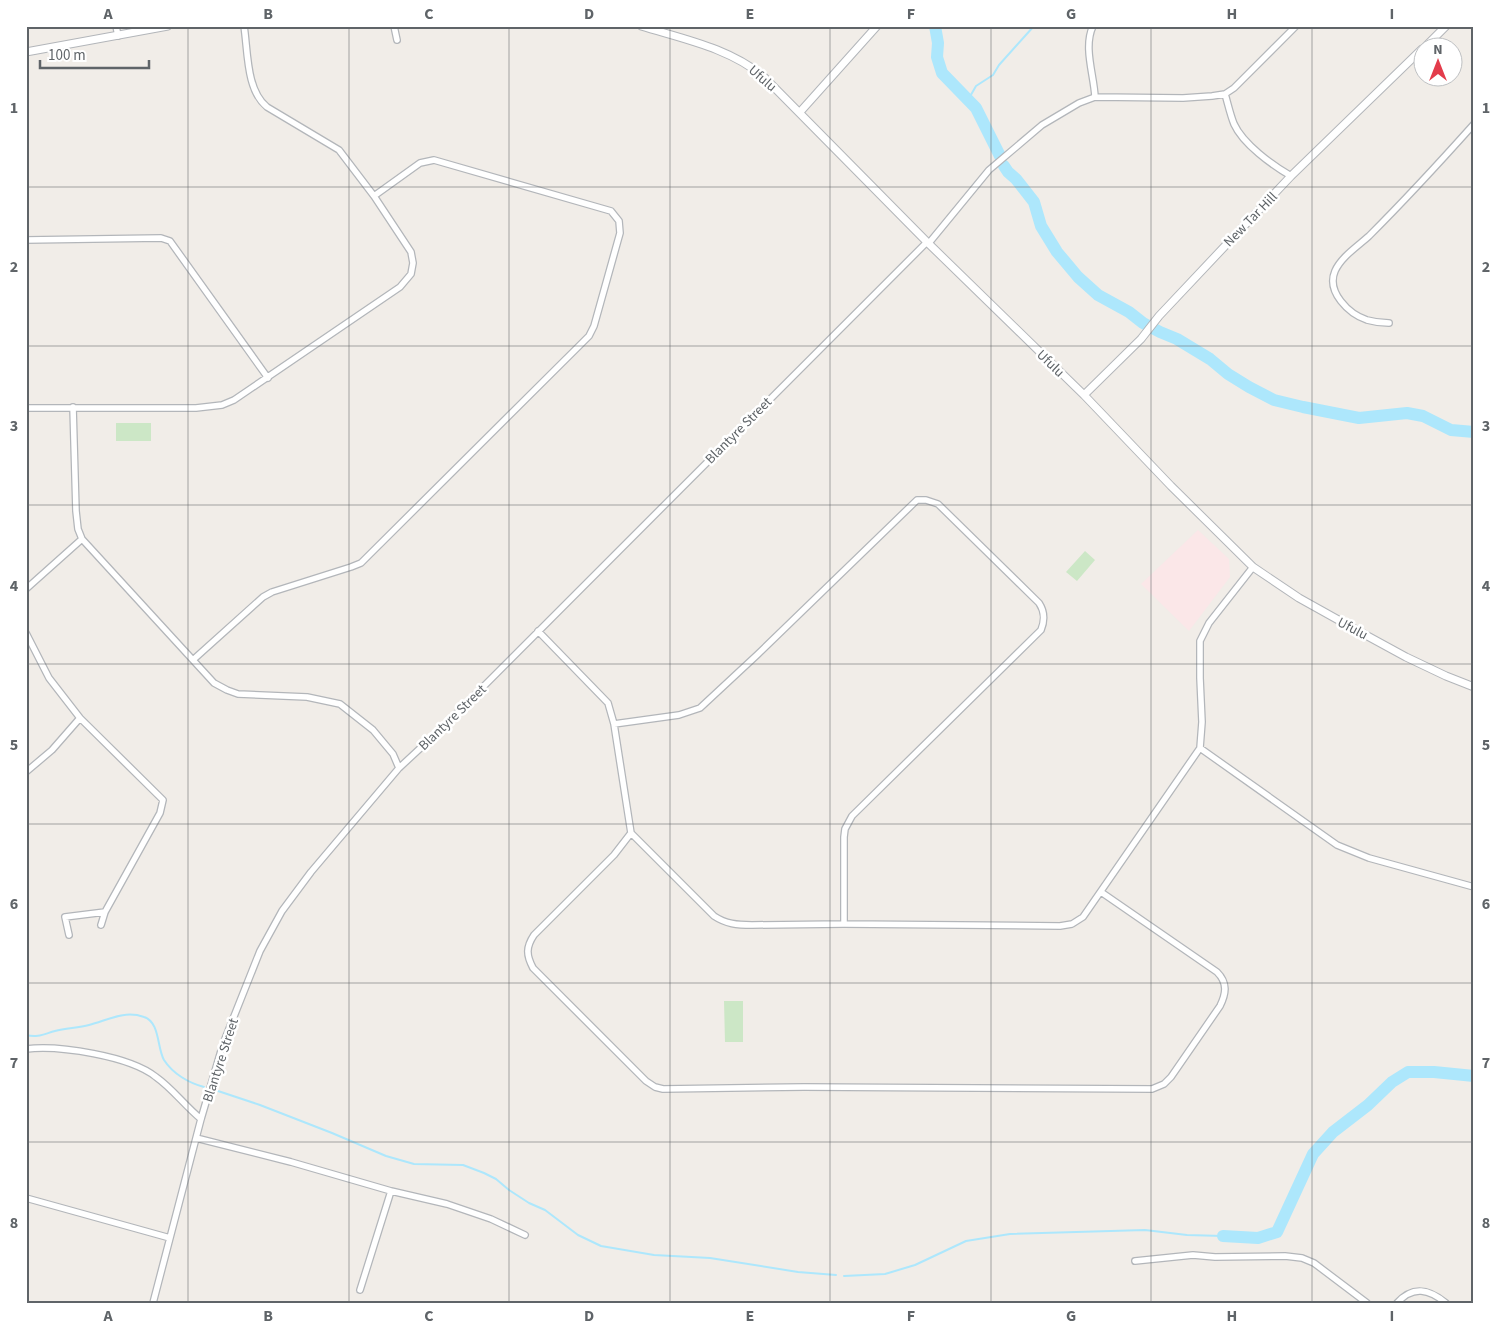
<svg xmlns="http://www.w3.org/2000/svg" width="1500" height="1329" viewBox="0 0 1500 1329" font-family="'Source Sans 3',sans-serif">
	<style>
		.medical { fill: #fbe7e8 }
		.green { fill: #cce7c6 }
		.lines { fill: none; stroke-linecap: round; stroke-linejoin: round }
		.stream { stroke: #ade7fc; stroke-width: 2 }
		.river { stroke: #ade7fc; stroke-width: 12 }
		.minor-casing { stroke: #b3b6ba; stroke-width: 8 }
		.tertiary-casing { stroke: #b3b6ba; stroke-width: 9 }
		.minor { stroke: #fff; stroke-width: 5.5 }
		.tertiary { stroke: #fff; stroke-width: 7 }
		.grid { fill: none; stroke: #5f6468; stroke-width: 1; stroke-opacity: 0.55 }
		.labels { text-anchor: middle; stroke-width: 5; stroke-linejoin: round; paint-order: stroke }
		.street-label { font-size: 14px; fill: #5f6468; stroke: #fff }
		.neatline { fill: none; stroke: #5f6468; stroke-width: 2 }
		.grid-label { font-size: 16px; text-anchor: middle; font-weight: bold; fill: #5f6468 }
	</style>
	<rect width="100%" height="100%" fill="#f1ede8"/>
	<path class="medical" d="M1198 530 1229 559 1230 577 1189 631 1141 584Z"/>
	<path class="green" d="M116 423H151V441H116Z
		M1085 551 1095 560 1077 581 1066 572Z
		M724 1001H743V1042H725Z"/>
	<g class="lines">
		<path class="stream" d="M968 100 976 86 993 75 999 65 1034 26
			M26 1035C38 1038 44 1034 55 1031 66 1028 78 1028 89 1025 108 1020 124 1010 144 1017 160 1022 157 1048 164 1060 173 1074 189 1083 204 1087
			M215 1090 260 1105 332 1133 386 1156 414 1164 463 1165 484 1173 496 1179 509 1190 529 1203 545 1210 578 1235 601 1246 654 1255 710 1258 798 1272 836 1275
			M844 1276 885 1274 915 1265 966 1241 1010 1234 1145 1230 1187 1235 1223 1236"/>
		<path class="river" d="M935 26 938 43 937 57 942 73 976 108 1001 158
			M1004 166 1008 172 1016 179 1034 202 1041 226 1057 252 1078 277 1098 295 1129 312 1143 323 1160 332 1177 339 1210 359 1228 374 1249 387 1274 400 1303 407 1359 418 1407 413 1423 416 1451 430 1474 432
			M1223 1236 1258 1238 1277 1232 1313 1154 1333 1132 1368 1105 1392 1082 1408 1072H1434L1474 1076"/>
		<g class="minor-casing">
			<path id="minor" d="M116 26 118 36
				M394 26 397 40
				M1093 26C1083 47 1094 75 1095 97
				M1225 94C1228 104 1230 114 1234 124 1243 144 1272 165 1291 176
				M26 240 161 238 170 241 268 378
				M929 243 989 170 1042 125 1079 103 1095 97 1183 98 1212 96 1225 94 1234 88 1296 26
				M1389 323C1382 323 1374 322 1367 320 1349 314 1326 292 1335 271 1341 257 1358 246 1369 236 1405 200 1440 162 1474 124
				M73 407 76 511 78 529 82 539 214 683 227 690 238 694 307 697 340 704 373 730 393 754 399 768
				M26 408H196L222 405 234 400 400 287 411 274 413 263 411 252 374 196 339 150 267 107C246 90 248 51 244 26
				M26 589 82 539
				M538 631 608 703 614 724 631 833 714 916C726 924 737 925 752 925L844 924 1060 926 1072 924 1083 917 1200 748 1202 722 1200 678V641L1209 623 1253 567
				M26 633 49 678 80 718 163 800 160 813 105 912 101 925
				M194 659 263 597 272 592 351 567 361 563 579 346 589 336 594 326 620 233 619 221 611 211 434 160 420 163 374 196
				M614 724 679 715 700 708 757 655 917 500H926L938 504 1039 603C1045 612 1045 620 1041 630L852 816 845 829 844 837V924
				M1200 748 1337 845 1369 858 1474 887
				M26 772 52 750 80 718
				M631 833 614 855 534 935C526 947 526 955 533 968L646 1081 655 1087 663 1089 804 1087 1152 1089 1164 1084 1171 1077 1220 1006C1226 994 1228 983 1217 972L1101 892
				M69 935 65 917 105 912
				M26 1049C59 1045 130 1056 156 1077 173 1089 185 1106 201 1119
				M196 1138 291 1162 391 1191 447 1204 491 1219 525 1235
				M26 1198 170 1238
				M1135 1261 1193 1255 1215 1257 1285 1256 1302 1258 1314 1263 1367 1303
				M360 1290 391 1191
				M153 1303 201 1119 223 1044 260 951 282 911 311 872 399 768 441 729 927 242
				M1397 1303C1413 1285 1429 1289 1446 1303"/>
		</g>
		<g class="tertiary-casing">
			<path id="tertiary" d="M641 26C683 39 730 48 764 77L927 242 1084 395 1171 486 1253 567 1299 598 1351 627 1406 657 1446 676 1474 687
				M1424 48 1446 26
				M26 52 168 26
				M800 112 877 26
				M1084 395 1141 339 1159 316 1291 176 1422 49"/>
		</g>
		<use href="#minor" class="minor"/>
		<use href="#tertiary" class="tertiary"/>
	</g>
	<path class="grid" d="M188 26V1303M349 26V1303M509 26V1303M670 26V1303M830 26V1303M991 26V1303M1151 26V1303M1312 26V1303M26 187H1474M26 346H1474M26 505H1474M26 664H1474M26 824H1474M26 983H1474M26 1142H1474"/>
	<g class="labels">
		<g class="street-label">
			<text transform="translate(763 78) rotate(41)" y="5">Ufulu</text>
			<text transform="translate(1250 219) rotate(-46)" y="5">New Tar Hill</text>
			<text transform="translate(1051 363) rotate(44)" y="5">Ufulu</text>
			<text transform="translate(738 430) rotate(-45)" y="5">Blantyre Street</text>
			<text transform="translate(1353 628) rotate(28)" y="5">Ufulu</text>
			<text transform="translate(452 717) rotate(-44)" y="5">Blantyre Street</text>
			<text transform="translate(220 1060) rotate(-72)" y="5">Blantyre Street</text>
		</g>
	</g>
	<rect width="1500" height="1329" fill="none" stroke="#ffffff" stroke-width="55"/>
	<g transform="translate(1438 62)"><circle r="24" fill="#ffffff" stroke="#bfc1c3"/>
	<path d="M0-4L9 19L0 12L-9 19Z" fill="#e33c4b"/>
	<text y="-8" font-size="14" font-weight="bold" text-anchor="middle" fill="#5f6468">N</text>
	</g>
	<path d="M40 60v8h109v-8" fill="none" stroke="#5f6468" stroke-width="2.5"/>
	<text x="48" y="60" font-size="15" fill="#5f6468" stroke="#ffffff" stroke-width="4" paint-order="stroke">100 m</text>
	<rect x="28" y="28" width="1444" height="1274" class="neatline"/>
	<g class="grid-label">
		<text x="108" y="19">A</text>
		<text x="268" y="19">B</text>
		<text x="429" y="19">C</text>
		<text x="589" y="19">D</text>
		<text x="750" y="19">E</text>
		<text x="911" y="19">F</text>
		<text x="1071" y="19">G</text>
		<text x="1232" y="19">H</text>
		<text x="1392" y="19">I</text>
		<text x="14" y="113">1</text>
		<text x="1486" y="113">1</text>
		<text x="14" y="272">2</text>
		<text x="1486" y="272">2</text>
		<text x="14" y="431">3</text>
		<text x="1486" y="431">3</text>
		<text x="14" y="591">4</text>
		<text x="1486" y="591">4</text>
		<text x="14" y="750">5</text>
		<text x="1486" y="750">5</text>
		<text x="14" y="909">6</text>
		<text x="1486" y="909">6</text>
		<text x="14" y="1068">7</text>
		<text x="1486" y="1068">7</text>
		<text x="14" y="1228">8</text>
		<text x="1486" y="1228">8</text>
		<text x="108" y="1321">A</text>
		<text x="268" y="1321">B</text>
		<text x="429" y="1321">C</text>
		<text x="589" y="1321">D</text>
		<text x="750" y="1321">E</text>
		<text x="911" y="1321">F</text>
		<text x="1071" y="1321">G</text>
		<text x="1232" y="1321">H</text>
		<text x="1392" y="1321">I</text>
	</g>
</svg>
